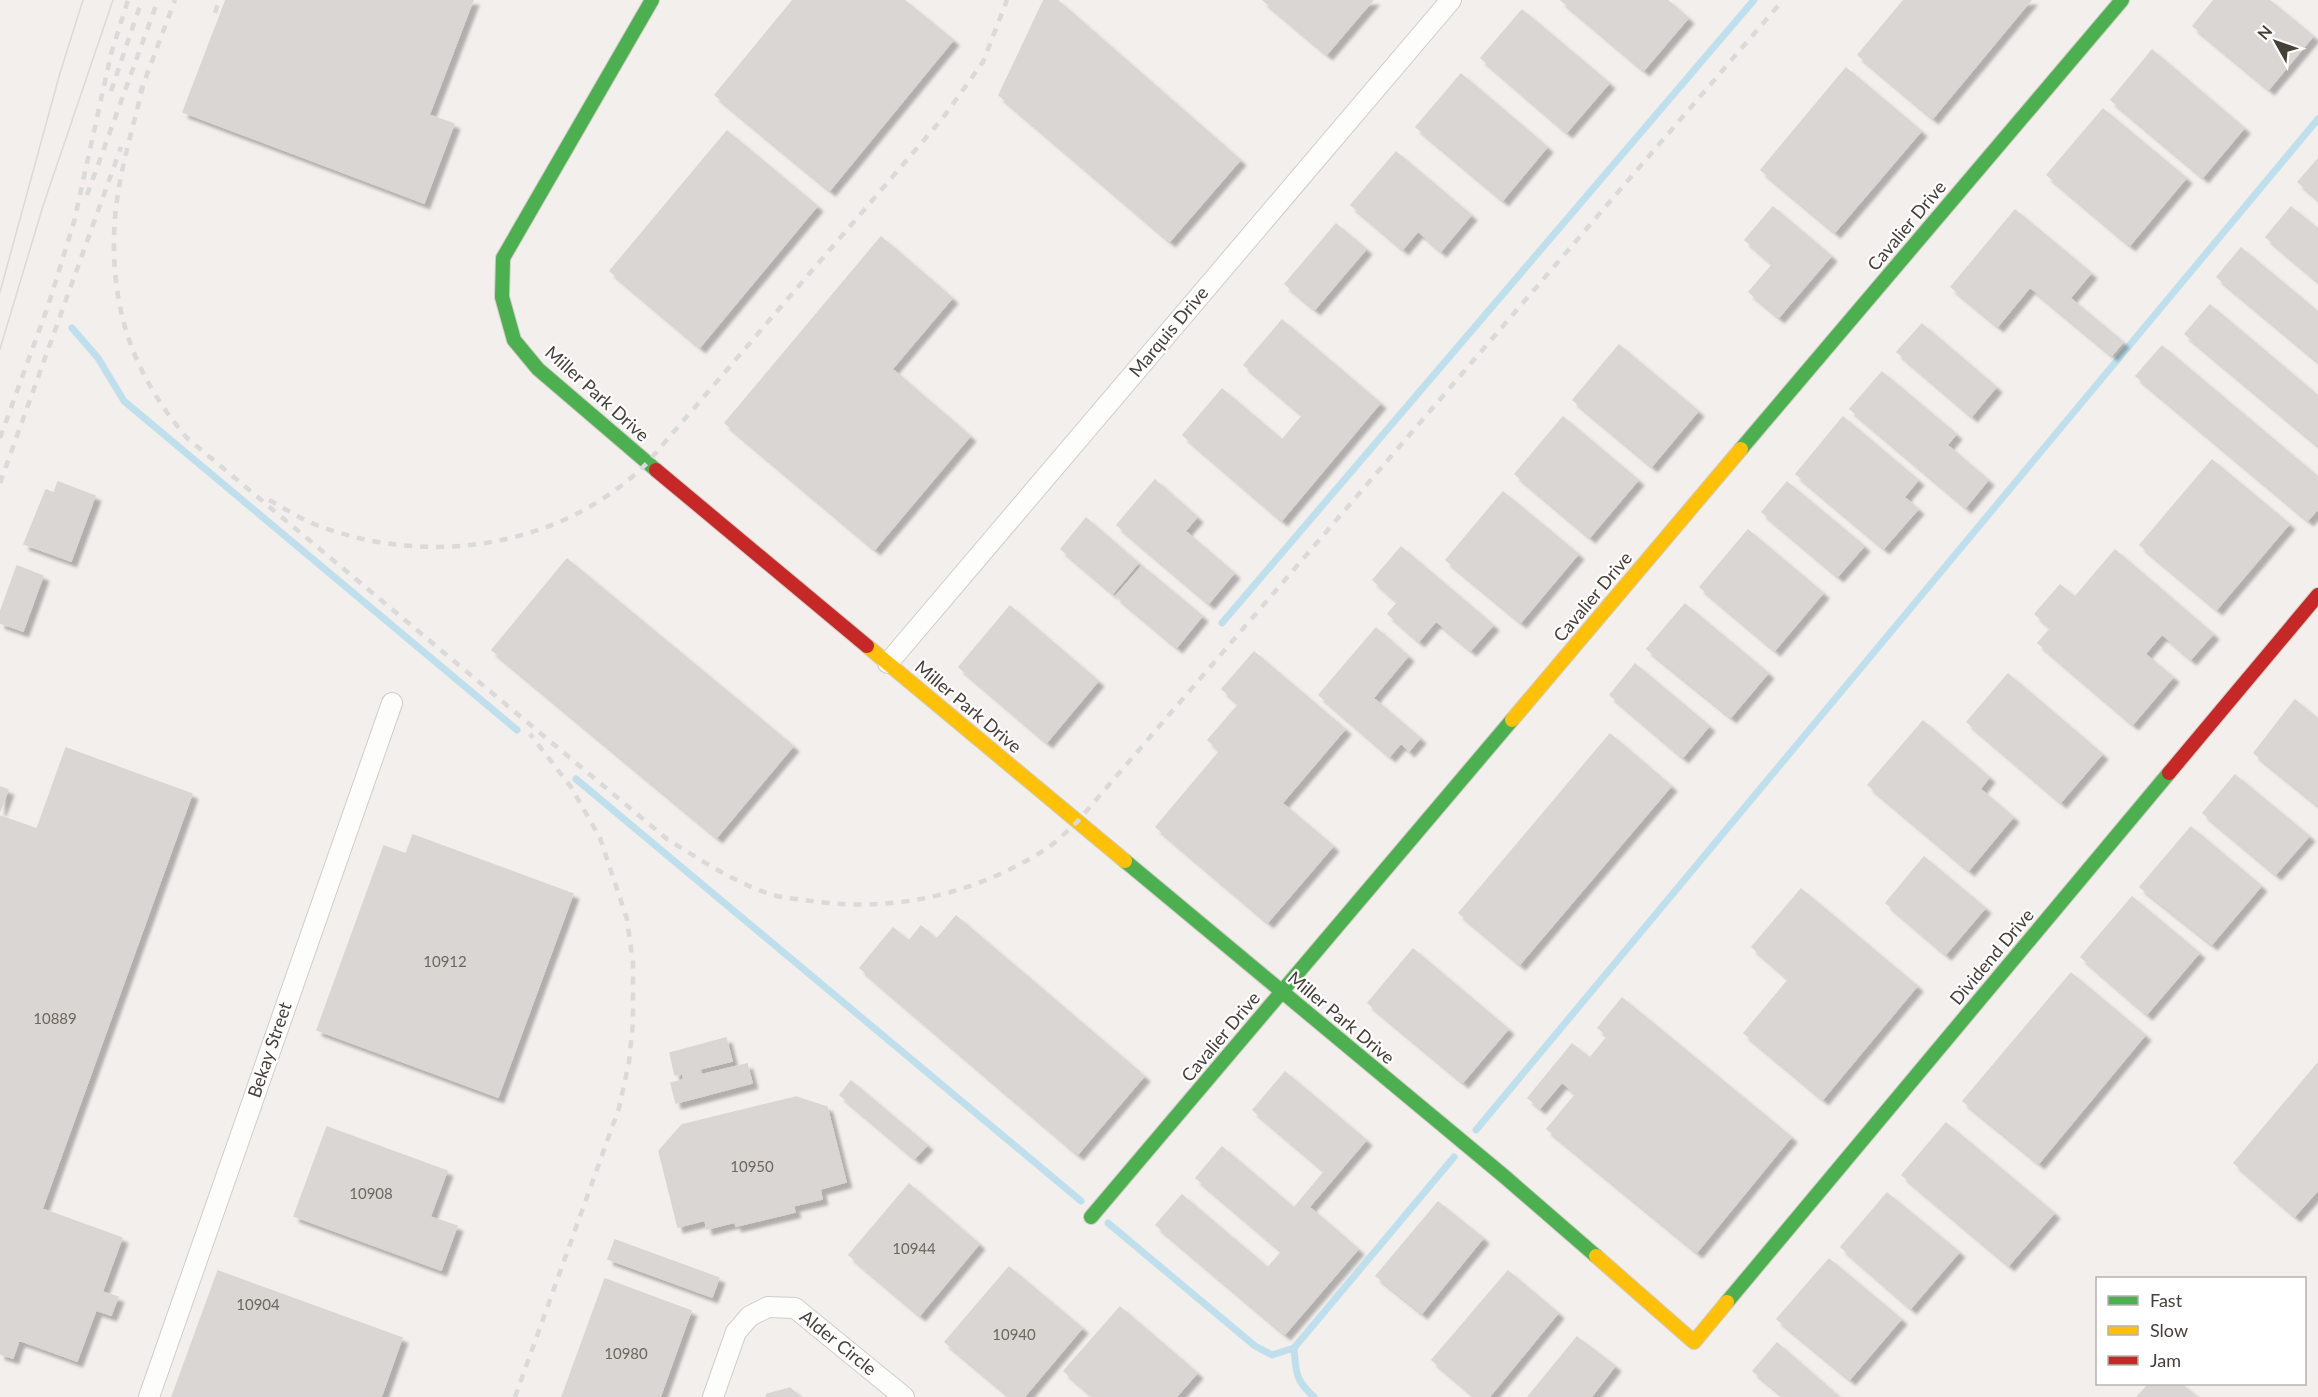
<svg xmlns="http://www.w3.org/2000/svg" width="2318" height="1397" viewBox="0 0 2318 1397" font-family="Lato,sans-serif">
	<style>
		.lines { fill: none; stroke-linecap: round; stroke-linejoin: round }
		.stream { stroke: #c0dfed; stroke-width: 7 }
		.building { fill: #dad6d3; stroke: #dad6d2; stroke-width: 1.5; filter: url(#shadow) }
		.street-casing { stroke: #d0cdca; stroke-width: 22 }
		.fast-casing { stroke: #d0cbc3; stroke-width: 16 }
		.slow-casing { stroke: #d0cbc3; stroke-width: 16 }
		.jam-casing { stroke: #d0cbc3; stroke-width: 16 }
		.street { stroke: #fdfdfc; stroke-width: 20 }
		.fast { stroke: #4caf50; stroke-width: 14 }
		.slow { stroke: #ffc107; stroke-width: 14 }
		.jam { stroke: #c62828; stroke-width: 14 }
		.tram { stroke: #dadad9; stroke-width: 1.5 }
		.rail { stroke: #dadad9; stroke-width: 4.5; stroke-dasharray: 8 8; stroke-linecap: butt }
		.labels { text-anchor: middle; stroke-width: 4.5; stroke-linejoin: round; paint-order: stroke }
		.number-label { font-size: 15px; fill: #6d6760 }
		.street-label { font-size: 18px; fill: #474038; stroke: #fff }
	</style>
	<defs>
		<filter id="shadow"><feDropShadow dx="5.5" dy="5.5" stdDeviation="1.5" flood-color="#0004"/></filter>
	</defs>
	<rect width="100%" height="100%" fill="#f2efec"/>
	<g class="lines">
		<path class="stream" d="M72 328 98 358 124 401 517 730
			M1222 623 1754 0
			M576 779 1081 1201
			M1476 1130 2318 119
			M1108 1223 1255 1346 1272 1355 1294 1348 1454 1157
			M1294 1348C1296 1372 1295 1380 1314 1397"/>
	</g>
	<path class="building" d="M226 0H473L429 115 454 124 424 203 183 112Z
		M793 0H904L953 40 830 190 715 95Z
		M1044 0H1057L1240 160 1170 241 999 95Z
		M1263 0H1373L1327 54Z
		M1561 0H1667L1688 18 1644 70Z
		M1904 0H2031L1933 118 1858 55Z
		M2214 0H2269L2313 36 2269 89 2193 26Z
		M1522 10 1609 83 1567 132 1481 58Z
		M2152 50 2244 128 2203 177 2111 100Z
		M1846 68 1921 131 1835 232 1761 170Z
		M1461 74 1547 147 1503 200 1416 127Z
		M2103 109 2186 178 2130 245 2047 175Z
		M727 131 817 206 700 347 610 271Z
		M1396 152 1471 215 1441 251 1418 231 1403 249 1351 205Z
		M2318 159V199L2298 182Z
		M1773 207 1831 256 1779 317 1749 292 1773 264 1745 240Z
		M2291 207 2318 229V281L2266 237Z
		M2015 210 2091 273 2070 298 2123 342 2112 355 2030 287 1998 326 1951 287Z
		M1336 224 1366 249 1315 309 1285 284Z
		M881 237 952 298 892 369 970 436 875 549 725 423Z
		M2241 248 2318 312V361L2217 277Z
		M2210 305 2318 396V445L2185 334Z
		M1282 320 1380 403 1282 520 1183 435 1222 389 1282 440 1303 415 1244 365Z
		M1922 324 1996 387 1972 416 1897 352Z
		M1619 345 1698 411 1652 466 1573 400Z
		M2162 346 2318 477V509L2308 520 2136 376Z
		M1882 372 1956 434 1947 445 1988 480 1966 507 1850 409Z
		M1563 417 1638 480 1590 537 1515 474Z
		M1843 417 1918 480 1904 497 1918 509 1884 548 1796 474Z
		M2212 460 2289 524 2217 609 2140 545Z
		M1155 480 1197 517 1185 531 1234 573 1209 603 1117 525Z
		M58 482 95 496 71 561 24 544 46 490 54 493Z
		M1787 482 1864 546 1838 576 1762 512Z
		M1503 492 1578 554 1521 622 1446 560Z
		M1086 518 1138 563 1113 593 1061 549Z
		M1748 530 1823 593 1775 650 1700 587Z
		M1401 547 1493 625 1471 650 1436 621 1419 641 1388 614 1398 602 1373 580Z
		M2115 550 2213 634 2191 659 2162 634 2145 654 2173 677 2133 724 2038 643 2051 628 2035 614 2060 585 2075 597Z
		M567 559 793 746 717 837 492 650Z
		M17 566 43 576 23 631 0 623V613Z
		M1142 566 1202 616 1177 647 1116 596Z
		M1685 604 1768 673 1731 717 1647 649Z
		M1010 606 1098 681 1047 742 959 667Z
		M1376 628 1408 656 1373 698 1420 738 1409 751 1401 743 1390 756 1319 695Z
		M1254 652 1345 729 1282 803 1333 846 1268 922 1156 827 1220 751 1208 740 1239 704 1222 689Z
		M1635 664 1709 726 1683 757 1610 695Z
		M2008 674 2102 754 2061 802 1967 722Z
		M2295 700 2318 719V805L2254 753Z
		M1923 721 1989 777 1980 789 2013 817 1969 870 1868 785Z
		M1610 734 1671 786 1520 964 1459 913Z
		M66 748 192 794 42 1209 122 1238 102 1292 118 1297 111 1315 96 1310 77 1361 19 1340 13 1358 0 1354V816L37 829Z
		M2235 775 2309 836 2276 874 2203 813Z
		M0 787 8 790 0 811Z
		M2191 827 2261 886 2212 944 2140 887Z
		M413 835 573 894 498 1097 317 1030 384 846 406 854Z
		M1924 857 1985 908 1946 954 1886 903Z
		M1801 889 1917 986 1823 1099 1744 1033 1789 979 1752 947Z
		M2132 897 2199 953 2147 1014 2081 957Z
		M956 916 1144 1076 1078 1154 860 968 893 928 909 941 921 926 937 939Z
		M1413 949 1508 1029 1463 1082 1368 1003Z
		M2071 973 2145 1035 2039 1163 1963 1101Z
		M1622 998 1791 1137 1697 1252 1547 1129 1576 1094 1562 1082 1540 1108 1528 1098 1572 1044 1590 1058 1608 1036 1598 1028Z
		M726 1038 732 1061 700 1069 701 1075 747 1064 752 1083 676 1103 671 1083 684 1080 683 1074 675 1075 670 1053Z
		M2318 1063V1190L2295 1216 2234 1163Z
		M1285 1072 1366 1140 1309 1207 1358 1249 1285 1334 1156 1225 1182 1195 1268 1268 1282 1251 1196 1178 1222 1147 1294 1208 1325 1171 1253 1110Z
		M851 1081 927 1145 915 1158 840 1095Z
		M796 1097 827 1107 846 1182 820 1189 822 1199 793 1206 795 1212 736 1226 735 1222 707 1229 705 1220 678 1227 659 1151 682 1125Z
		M1946 1123 2054 1213 2009 1265 1902 1175Z
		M327 1127 447 1171 430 1217 457 1226 441 1270 294 1216Z
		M909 1184 979 1244 920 1315 849 1255Z
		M1887 1193 1959 1252 1911 1308 1841 1247Z
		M1438 1202 1483 1238 1422 1313 1376 1276Z
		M615 1240 719 1278 712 1297 608 1259Z
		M1829 1259 1901 1319 1850 1379 1777 1319Z
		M1009 1267 1082 1328 1024 1397H1011L945 1342Z
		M218 1271 402 1338 381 1397H172Z
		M1508 1271 1558 1313 1489 1397H1476L1432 1360Z
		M605 1279 691 1311 660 1397H562Z
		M1120 1307 1197 1373 1176 1397H1094L1064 1371Z
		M1577 1337 1615 1366 1591 1397H1528Z
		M1777 1343 1839 1397H1785L1753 1371Z
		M2149 1384H2181L2197 1397H2137Z
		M790 1388 800 1397H766L767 1394Z"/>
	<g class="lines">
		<g class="street-casing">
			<path id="street" d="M888 663 1451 0
				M149 1397 392 703
				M713 1397 736 1332 750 1316 768 1307 795 1308 904 1397"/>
		</g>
		<g class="fast-casing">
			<path id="fast" d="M652 0 503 258 502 297 514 340 538 369 656 470
				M1741 449 2122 0
				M1125 861 1505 1177 1596 1256
				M1091 1217 1512 720
				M1727 1302 2169 773"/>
		</g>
		<g class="slow-casing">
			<path id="slow" d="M867 646 1125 861
				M1512 720 1741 449
				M1596 1256 1694 1342 1727 1302"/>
		</g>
		<g class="jam-casing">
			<path id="jam" d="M656 470 867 646
				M2169 773 2318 595"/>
		</g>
		<use href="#street" class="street"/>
		<use href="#fast" class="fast"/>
		<use href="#slow" class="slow"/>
		<use href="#jam" class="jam"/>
		<path class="tram" d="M0 292 60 73 83 0
			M0 349 43 206 113 0"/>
		<path class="rail" d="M215 13 219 0
			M143 86C131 136 114 188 114 240 113 318 137 379 187 438L667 839C699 859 732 881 767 893 780 898 798 899 812 901 894 913 976 894 1046 849 1057 842 1067 831 1077 822L1783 0
			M111 91 142 0
			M140 93 175 0
			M87 195 158 0
			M0 438 48 306 74 222 111 54 128 0
			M0 483 121 147
			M269 500C284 508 299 518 314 524 425 568 561 549 647 463L942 119 983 62 1007 0
			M515 1397 619 1108 629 1062 633 1023V963L627 919 600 838 571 787 530 734"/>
	</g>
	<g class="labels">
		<g class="number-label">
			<text x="445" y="967">10912</text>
			<text x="55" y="1024">10889</text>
			<text x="752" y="1172">10950</text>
			<text x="371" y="1199">10908</text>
			<text x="914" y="1254">10944</text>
			<text x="258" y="1310">10904</text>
			<text x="1014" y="1340">10940</text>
			<text x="626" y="1359">10980</text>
		</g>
		<g class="street-label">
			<text transform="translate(1907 226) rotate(-50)" y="6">Cavalier Drive</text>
			<text transform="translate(1169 332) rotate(-50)" y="6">Marquis Drive</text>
			<text transform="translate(597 394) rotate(42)" y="6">Miller Park Drive</text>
			<text transform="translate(1593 597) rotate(-50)" y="6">Cavalier Drive</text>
			<text transform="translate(968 707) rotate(40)" y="6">Miller Park Drive</text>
			<text transform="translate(1992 957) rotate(-50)" y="6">Dividend Drive</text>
			<text transform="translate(1341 1018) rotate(40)" y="6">Miller Park Drive</text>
			<text transform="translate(1221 1037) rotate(-50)" y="6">Cavalier Drive</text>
			<text transform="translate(270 1050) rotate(-71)" y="6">Bekay Street</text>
			<text transform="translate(838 1343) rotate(39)" y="6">Alder Circle</text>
		</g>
	</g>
	<rect x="2096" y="1277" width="210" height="108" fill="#ffffff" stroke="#b5b3af" stroke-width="1.5"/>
	<rect x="2108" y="1296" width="30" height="9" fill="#4caf50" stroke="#b5b3af" stroke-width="1.5"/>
	<text x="2150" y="1307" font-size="18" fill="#474038">Fast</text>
	<rect x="2108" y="1326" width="30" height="9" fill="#ffc107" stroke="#b5b3af" stroke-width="1.5"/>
	<text x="2150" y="1337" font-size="18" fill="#474038">Slow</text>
	<rect x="2108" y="1356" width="30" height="9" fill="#c62828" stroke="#b5b3af" stroke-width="1.5"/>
	<text x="2150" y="1367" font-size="18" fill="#474038">Jam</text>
	<g transform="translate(2276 42) rotate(310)" stroke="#ffffff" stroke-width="4.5" paint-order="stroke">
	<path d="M0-4.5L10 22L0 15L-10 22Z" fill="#474038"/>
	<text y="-9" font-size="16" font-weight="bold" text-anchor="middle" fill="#474038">N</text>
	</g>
</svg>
